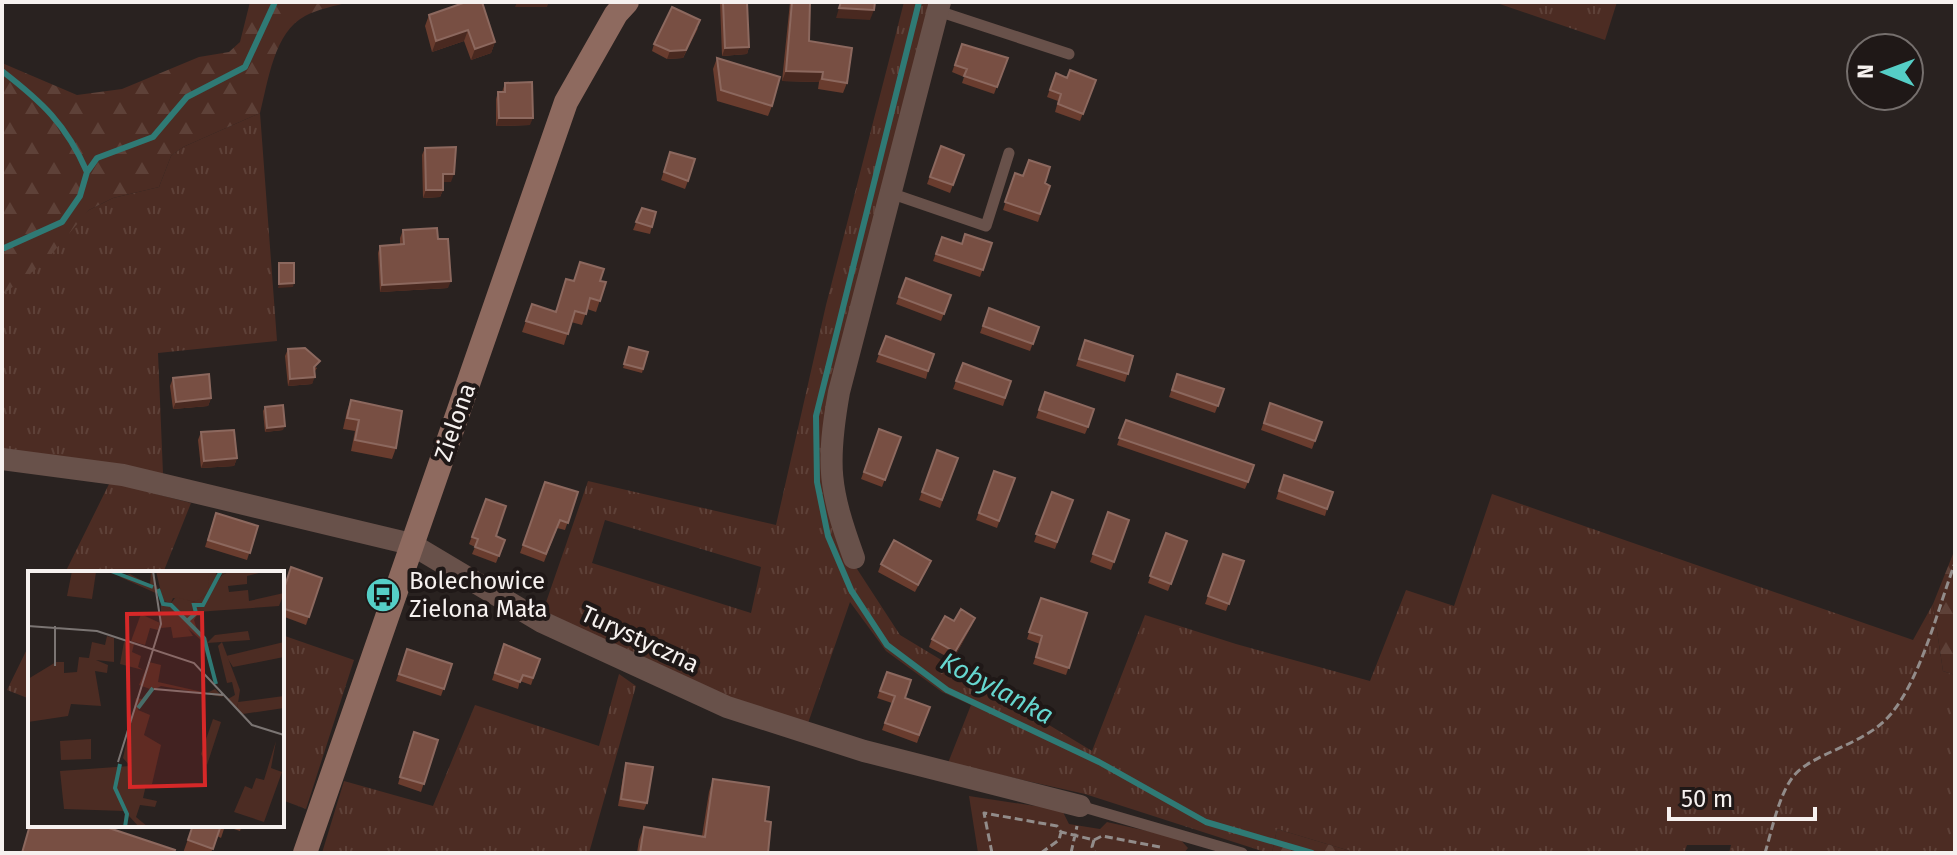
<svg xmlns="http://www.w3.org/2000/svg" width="1957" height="855" viewBox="0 0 1957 855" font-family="'Fira Sans',sans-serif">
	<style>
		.grass { fill: url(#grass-tufts); fill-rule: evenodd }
		.forest { fill: url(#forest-firs) }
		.green { fill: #4c2c23 }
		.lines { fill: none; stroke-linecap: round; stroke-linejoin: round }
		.stream { stroke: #2f7a75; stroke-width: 6 }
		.path { stroke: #928c8a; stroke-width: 3; stroke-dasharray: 8 4; stroke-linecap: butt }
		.lane { stroke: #68514a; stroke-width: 11 }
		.street { stroke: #68514a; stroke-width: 22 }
		.secondary { stroke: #8e6a5f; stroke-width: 24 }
		.wall { fill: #693c2e }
		.shaded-wall { fill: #492920 }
		.building { fill: #784f43; stroke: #8c685e; stroke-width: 2 }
		.labels { text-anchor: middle; stroke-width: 8; stroke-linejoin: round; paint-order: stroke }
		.street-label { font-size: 24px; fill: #f6f1ef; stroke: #1f1817 }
		.poi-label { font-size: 24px; fill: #f6f1ef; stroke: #1f1817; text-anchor: start }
		.water-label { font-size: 26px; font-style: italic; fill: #66d7d0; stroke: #1f1817 }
		.inset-river { fill: none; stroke: #2f7a75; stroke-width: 4 }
		.inset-road { fill: none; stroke: #7b7573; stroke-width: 2 }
		.view { fill: #d62828; fill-opacity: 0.15; stroke: #d62828; stroke-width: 4 }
		.inset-edge { fill: none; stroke: #f6f1ef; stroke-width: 4 }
	</style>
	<defs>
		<pattern id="grass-tufts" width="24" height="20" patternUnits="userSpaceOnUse" patternTransform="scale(2)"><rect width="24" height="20" fill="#4c2c23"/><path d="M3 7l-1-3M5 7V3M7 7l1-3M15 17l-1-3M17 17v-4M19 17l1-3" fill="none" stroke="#5e4138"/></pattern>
		<pattern id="forest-firs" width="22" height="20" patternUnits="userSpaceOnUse" patternTransform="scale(2)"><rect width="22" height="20" fill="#4c2c23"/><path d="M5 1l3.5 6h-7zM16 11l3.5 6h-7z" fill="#5e4138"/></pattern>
	</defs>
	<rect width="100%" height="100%" fill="#292220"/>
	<path class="grass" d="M904 2H932L825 431 846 552 900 635 1092 751 1145 615 1236 644 1370 681 1406 590 1454 606 1492 494 1913 640 1933 604 1943 671 1955 675V853H1729L1731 845H1687L1684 853H1357L1277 829 1272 853H1268L1085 794 948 763 971 705 942 692 886 651 850 602 806 729 734 704 543 611 588 481 776 525 826 305ZM605 520 761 567 751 613 592 563Z
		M1494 2H1617L1605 40Z
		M260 113 277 341 158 353 163 474 2 449V295L89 210 113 198 159 187 171 156 183 147Z
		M110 482 191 503 163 573H65Z
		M282 635 354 660 306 809 282 800Z
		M30 643V699L7 690Z
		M619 674 636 686 589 853H322L344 781 433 806 475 705 599 746Z"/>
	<path class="forest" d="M250 2H349C335 6 318 9 305 16 274 32 268 82 260 113L183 147 171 156 159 187 113 198 89 210 44 263 2 295V63L77 95 122 89 199 57 229 52 240 42Z
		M1955 549V675L1943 671 1933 604Z
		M1277 829 1357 853H1272Z"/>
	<path class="green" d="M969 796 1062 810 1069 824 1100 829 1107 822 1179 838 1188 848 1184 853H978Z"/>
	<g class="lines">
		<path class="stream" d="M919 2 816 416 817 482 828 536 851 590 887 645 947 690 1099 762 1206 822 1312 853
			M2 71C42 102 66 124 87 172
			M2 249 62 222 80 196 87 172 97 158 153 137 187 97 245 67 275 2"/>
		<path class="path" d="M1094 840 1092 847 1095 853
			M992 853 984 813 1057 826 1061 832 1094 840 1102 836 1160 847
			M1041 853 1059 840 1061 832
			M1071 853 1077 826
			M1765 853C1772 830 1778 798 1792 778 1810 753 1864 746 1890 715 1921 679 1938 608 1955 563"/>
		<path class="lane" d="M938 11 1069 54
			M890 193 986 226 1009 153
			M1080 806 1242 853"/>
		<path class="street" d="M2 459 123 475 411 544 542 622 727 707 864 751 1080 806
			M854 558C829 489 826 465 839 392L940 2"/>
		<path class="secondary" d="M305 853 566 102 616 14 627 2"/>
	</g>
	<path class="wall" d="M720 2H747L749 47 747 54 722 56Z
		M790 2H810L809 41 847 83 843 93 818 89 819 82 782 81Z
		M429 15 495 42 491 53 471 60 464 41 432 52 425 26Z
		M698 28 683 58 667 59 652 51 654 44Z
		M962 44 1008 58 994 94 962 83 964 77 952 72Z
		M717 58 772 106 768 116 717 101 713 69Z
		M1056 73 1067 78 1096 80 1080 121 1055 112 1058 101 1047 97Z
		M505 83 530 125 496 126V99L498 92H502Z
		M941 146 964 155 950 193 927 184Z
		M425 148 451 182H443V190L440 197 423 198 422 155Z
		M670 152 688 181 685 189 661 180Z
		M1015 173 1050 186 1038 222 1003 210Z
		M642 208 656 212 650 234 633 230Z
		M403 230 448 288 380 292 378 253 380 246 400 244V238Z
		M942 237 962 244 992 243 980 277 933 261Z
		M580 262 600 281 606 282 596 312 587 309 582 325 571 322 564 345 522 332 532 304 556 312 566 279 574 281Z
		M906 278 951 295 941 321 896 304Z
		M989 308 1039 327 1030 351 980 333Z
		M886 336 928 371 926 379 876 362Z
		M1085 340 1133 356 1125 382 1076 366Z
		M629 347 648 352 642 373 623 368Z
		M288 349 317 368 315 371 312 384 288 386 285 356Z
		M963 363 1011 381 1003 406 953 389Z
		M1177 374 1224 389 1215 413 1169 397Z
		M173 378 211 398 208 406 173 409 170 386Z
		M1045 392 1088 427 1085 434 1036 418Z
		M351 400 396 448 392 459 351 451 355 431 343 429 347 411Z
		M1270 403 1322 422 1312 449 1261 430Z
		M265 407 283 430 265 432 263 411Z
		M1126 420 1248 482 1245 489 1117 445Z
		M879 429 901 437 882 487 861 479Z
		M201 432 237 458 234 466 201 468 198 440Z
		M937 450 958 458 940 508 919 500Z
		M994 471 1015 478 997 528 976 520Z
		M1284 475 1327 509 1325 516 1276 499Z
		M545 482 578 492 565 530 557 528 544 562 520 553Z
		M1052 492 1073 500 1055 549 1034 542Z
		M486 499 496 536 505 540 496 563 472 554 475 547 469 544Z
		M1108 512 1129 520 1111 570 1090 562Z
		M216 513 258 526 247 560 205 547Z
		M1166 533 1187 541 1168 591 1148 583Z
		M1223 554 1244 561 1226 611 1205 604Z
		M931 561 915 592 878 572 881 564Z
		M322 578 306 625 282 616V594Z
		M1041 598 1087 613 1066 675 1033 664 1040 644 1027 639Z
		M954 621 972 625 953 660 929 647 932 639Z
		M504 644 540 659 531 685 520 681 518 689 492 680Z
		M407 649 452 664 441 696 396 681Z
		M887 672 905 698 930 707 917 743 882 730 892 703 877 698Z
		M411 739 438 740 421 792 398 784Z
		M626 763 647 803 644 810 618 806 624 771Z
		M713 779 765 821 768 853H637L639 840 644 827 702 836 709 792Z
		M193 825H242L240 831 225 826 221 838 217 836 211 853H183Z"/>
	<path class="shaded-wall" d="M517 2H549L547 7H515Z
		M839 8 874 10 870 20 836 18Z
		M700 20 683 58 667 59 670 51Z
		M468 30 464 41 432 52 436 41Z
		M495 42 491 53 471 60 475 49Z
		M749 47 747 54 722 56 725 48Z
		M786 71 823 72 819 82 782 81Z
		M499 118H533L530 125 496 126Z
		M443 174H454L451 182H440Z
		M426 190H443L440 197 423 198Z
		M451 281 448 288 380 292 382 285Z
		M294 283 293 287 278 288 279 284Z
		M315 377 312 384 288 386 290 379Z
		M211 398 208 406 173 409 176 402Z
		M285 426 283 430 265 432 267 428Z
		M237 458 234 466 201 468 204 461Z
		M975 618 972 625 953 660 955 652Z"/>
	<path class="building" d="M466 2H482L495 42 475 49 468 30 436 41 429 15Z
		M723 2H747L749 47 725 48Z
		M792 2H810L809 41 852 48 847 83 822 79 823 72 786 71Z
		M841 2H875L874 10 839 8Z
		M672 7 700 20 686 50 670 51 654 44Z
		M962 44 1008 58 997 87 964 76 967 69 955 65Z
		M717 58 780 77 772 106 721 90Z
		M1070 70 1096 80 1083 114 1058 104 1061 94 1050 90 1056 73 1067 78Z
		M532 82 533 118H499L498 92H505V83Z
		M941 146 964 155 953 185 930 177Z
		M456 147 454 174H443V190H426L425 148Z
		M670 152 695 159 688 181 664 172Z
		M1029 160 1050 167 1045 183 1050 186 1040 214 1005 202 1015 173 1023 176Z
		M642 208 656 212 652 227 636 222Z
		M437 228 438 239H448L451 281 382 285 380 246 404 244 403 230Z
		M965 234 992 243 983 270 936 254 942 237 962 244Z
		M580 262 604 269 600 281 606 282 600 301 590 298 586 314 575 311 568 334 526 321 532 304 556 312 566 279 574 281Z
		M279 263H294V283L279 284Z
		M906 278 951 295 944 314 899 297Z
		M989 308 1039 327 1033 344 983 326Z
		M886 336 934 354 928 371 879 354Z
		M1085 340 1133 356 1128 374 1079 359Z
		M629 347 648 352 643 369 624 364Z
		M305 348 320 361 314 367 315 377 290 379 288 349Z
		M963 363 1011 381 1005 398 956 381Z
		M209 374 211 398 176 402 173 378Z
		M1177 374 1224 389 1218 406 1172 390Z
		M1045 392 1094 409 1088 427 1039 410Z
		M351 400 402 411 396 448 355 440 359 420 347 418Z
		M1270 403 1322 422 1315 441 1264 423Z
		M283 405 285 426 267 428 265 407Z
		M1126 420 1254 465 1248 482 1119 438Z
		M879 429 901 437 885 480 864 472Z
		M234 430 237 458 204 461 201 432Z
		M937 450 958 458 942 500 922 492Z
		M994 471 1015 478 999 521 979 513Z
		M1284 475 1333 492 1327 509 1279 491Z
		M545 482 578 492 568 523 560 520 546 554 523 545Z
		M1052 492 1073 500 1057 542 1036 534Z
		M486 499 506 506 496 536 505 540 499 556 475 547 478 539 472 537Z
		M1108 512 1129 520 1114 562 1093 554Z
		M216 513 258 526 250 553 208 540Z
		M1166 533 1187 541 1171 584 1150 576Z
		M894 540 931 561 918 585 881 564Z
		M1223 554 1244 561 1229 604 1208 596Z
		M291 567 322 578 309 617 282 608V595Z
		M1041 598 1087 613 1069 668 1036 657 1042 636 1029 632Z
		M961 609 975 618 955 652 932 639 945 616 954 621Z
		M504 644 540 659 533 678 523 675 520 682 495 673Z
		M407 649 452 664 444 689 399 674Z
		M887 672 911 680 905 698 930 707 919 735 885 723 895 696 880 691Z
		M414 732 438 740 424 784 400 777Z
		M626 763 653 767 647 803 621 799Z
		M713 779 769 787 765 821 771 822 768 853H640L644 827 705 837Z
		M30 825H110L109 828 175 850 174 853H22Z
		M193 825H221L213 849 188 840Z"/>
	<defs>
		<g id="bus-disc" transform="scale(1.8)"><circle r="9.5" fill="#55cec6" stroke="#1f1817"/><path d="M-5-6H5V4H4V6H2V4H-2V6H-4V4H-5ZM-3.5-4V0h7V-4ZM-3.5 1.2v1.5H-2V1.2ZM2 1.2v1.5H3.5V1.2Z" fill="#111"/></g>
	</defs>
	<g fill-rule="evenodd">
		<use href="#bus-disc" x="383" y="595"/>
	</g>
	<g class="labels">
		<g class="street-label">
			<text transform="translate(455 422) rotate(-71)" y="8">Zielona</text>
			<text transform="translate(640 639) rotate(25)" y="8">Turystyczna</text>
		</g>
		<g class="poi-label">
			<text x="409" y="589">Bolechowice<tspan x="409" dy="28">Zielona Mała</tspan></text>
		</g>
		<g class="water-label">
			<text transform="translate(997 688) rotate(28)" y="9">Kobylanka</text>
		</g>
	</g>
	<g transform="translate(28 571)">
		<rect width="256" height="256" fill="#292220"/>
		<path d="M44 0 68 1 64 28 39 25ZM128 0H189L181 21 168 31 145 27 143 32 135 30ZM203 0H239L219 5V13L200 15 201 21 220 19 221 30 256 22 251 35 169 41 194 4ZM133 33 155 49 165 65 145 67 143 56 133 57ZM113 43 132 52 130 59 122 57 117 74 103 70ZM220 60 222 69 179 72 187 64ZM79 65 86 67V91L68 89 80 94 79 102 67 100 73 135 43 133 40 145 0 151V108L28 91H36V102L49 101 51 86 61 87 64 71 77 74ZM96 71 106 73 104 81 113 85 110 96 115 99 92 93ZM256 71V86L205 96 198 85ZM121 91 133 94 130 111 179 122 187 118 195 126 133 115 120 122 110 139 122 144 116 164 133 174 124 213 118 214 115 227 129 230 127 236 112 234 108 246 120 256H111L101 245 96 256 97 240 36 238 32 200 102 195 95 187 108 127 114 128 122 118 111 114ZM256 125V137L215 143 209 138 210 131ZM185 148 193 151 179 194 173 183ZM248 170 243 197 254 201 236 251 206 241 217 215 224 218 228 207 236 209Z" fill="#4c2c23"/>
		<path d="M123 0 135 31 143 32 148 26 167 31 181 21 180 5 203 0 193 4 166 49 170 62 179 67 186 107 173 69 133 33 132 24 92 6 102 3 122 14ZM194 71 212 119 209 138 200 128 207 124 204 111 199 112 190 75Z" fill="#4c2c23"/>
		<path d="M63 168V188L33 189 32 170Z" fill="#4c2c23"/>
		<path class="inset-river" d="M83 0 125 16M130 18 135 33 143 34 176 67 188 113M159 50 168 42 166 34H175L193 0M110 137 125 117M92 193 87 217 99 243 97 256"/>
		<path class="inset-road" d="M0 55 69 60 166 92 224 154 256 164M27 95V55M126 118 195 124M90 191 133 53 125 0"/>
		<path class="view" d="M174 42 177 214 102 216 99 43Z"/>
		<rect width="256" height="256" class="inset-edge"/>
	</g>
	<rect width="1957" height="855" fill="none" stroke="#f6f1ef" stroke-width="8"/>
	<g transform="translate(1885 72) rotate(271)"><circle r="38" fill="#1f1817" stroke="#756f6d" stroke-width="2"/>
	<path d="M0-6L14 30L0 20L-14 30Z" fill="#55cec6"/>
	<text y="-12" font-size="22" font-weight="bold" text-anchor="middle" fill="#f6f1ef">N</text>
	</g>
	<path d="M1669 807v12h146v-12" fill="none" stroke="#f6f1ef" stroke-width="4"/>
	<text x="1681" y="807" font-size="24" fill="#f6f1ef" stroke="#1f1817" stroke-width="6" paint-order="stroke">50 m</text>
</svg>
